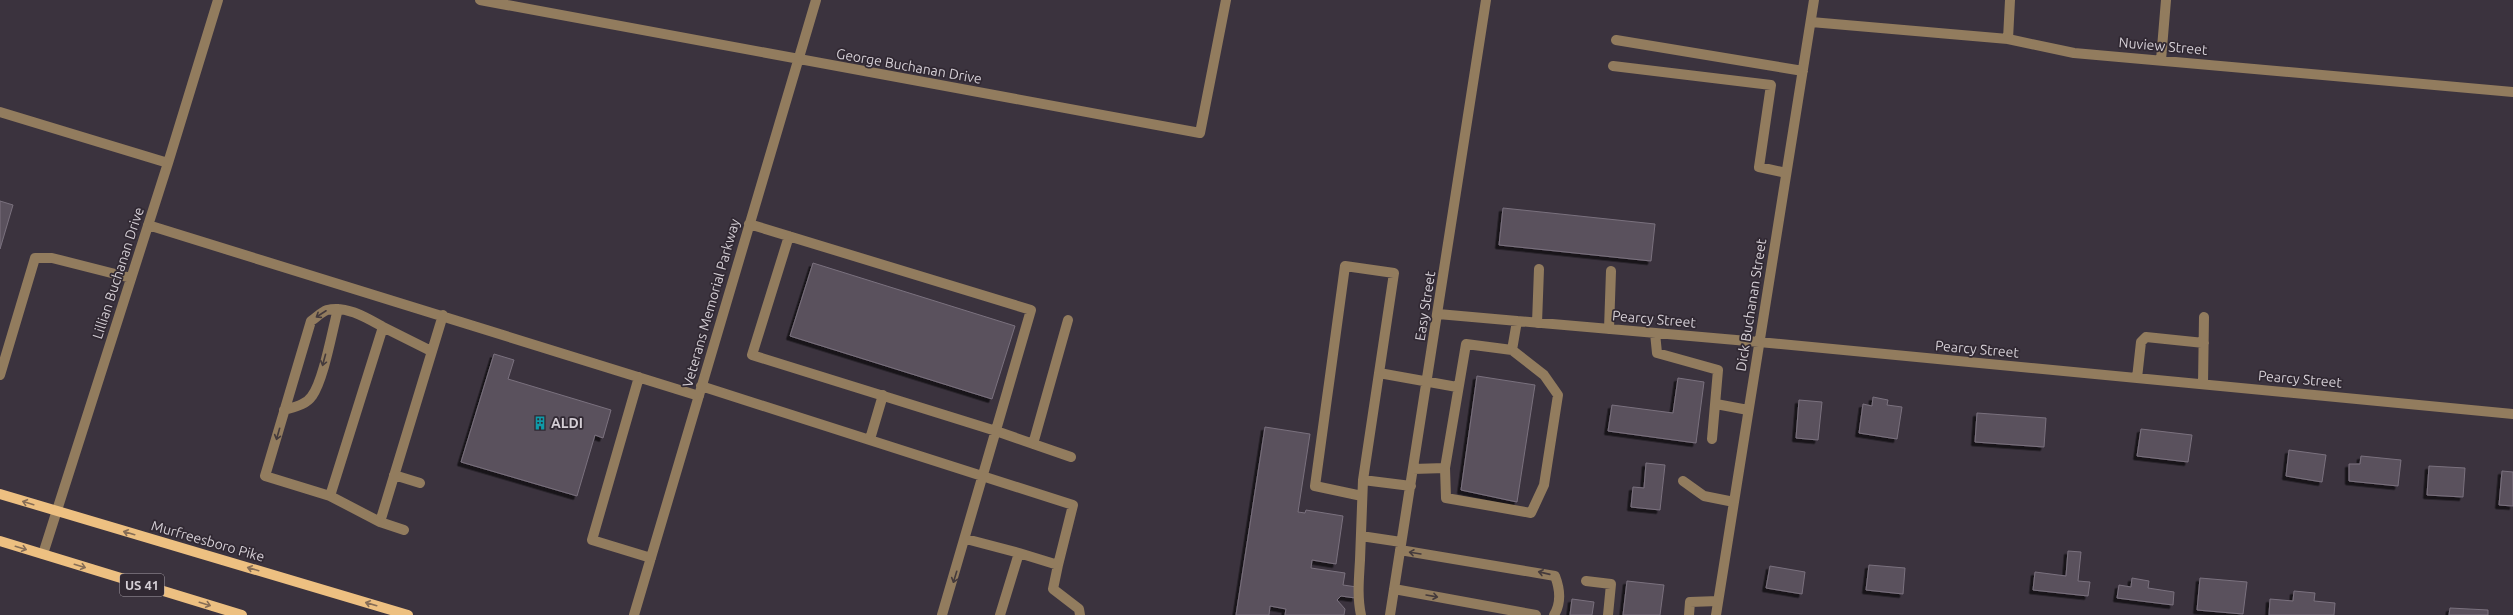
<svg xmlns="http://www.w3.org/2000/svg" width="2513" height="615" viewBox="0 0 2513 615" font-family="Ubuntu,sans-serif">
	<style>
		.building { fill: #5a515d; stroke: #7a717e; filter: url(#shadow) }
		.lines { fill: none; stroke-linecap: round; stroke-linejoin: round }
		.minor { stroke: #927c5e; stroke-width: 10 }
		.major { stroke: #edc081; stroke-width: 10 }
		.oneway { stroke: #443a3c }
		.oneway2 { stroke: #866d56 }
		.labels { text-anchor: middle; stroke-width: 3.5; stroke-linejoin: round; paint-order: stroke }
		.shield { fill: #312933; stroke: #a49da5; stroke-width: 1 }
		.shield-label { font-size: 13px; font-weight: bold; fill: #d5cfd6 }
		.street-label { font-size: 14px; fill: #d5cfd6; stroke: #312933 }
		.poi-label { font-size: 14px; font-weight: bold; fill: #d5cfd6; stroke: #312933; text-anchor: start }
	</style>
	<defs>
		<filter id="shadow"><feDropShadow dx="-3.5" dy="3.5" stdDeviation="0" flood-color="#0009"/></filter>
	</defs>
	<rect width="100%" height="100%" fill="#3b333e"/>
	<path class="building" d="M0 201 13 205 0 249Z
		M1503 208 1655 224 1651 261 1499 245Z
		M813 263 1015 326 992 399 790 336Z
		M494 354 514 360 508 379 611 410 603 438 595 435 577 496 461 462Z
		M1477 376 1535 385 1517 502 1461 490Z
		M1678 378 1704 382 1696 443 1608 431 1612 405 1673 413Z
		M1873 397 1888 400 1887 405 1902 407 1897 439 1859 433 1863 404 1872 406Z
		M1799 400 1822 402 1818 440 1796 438Z
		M1977 413 2046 418 2044 447 1975 442Z
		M1265 427 1310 434 1298 512 1305 513 1306 510 1343 516 1336 564 1312 560 1311 568 1345 573 1343 585 1357 587 1355 598 1341 596 1337 600 1345 609 1344 615H1285L1286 609 1270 606 1269 615H1236Z
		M2141 429 2192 435 2188 462 2137 456Z
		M2289 450 2326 455 2322 482 2286 476Z
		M2361 456 2401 460 2398 486 2349 481V464H2360Z
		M1646 463 1665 465 1660 510 1631 507 1633 487 1644 488Z
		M2429 466 2465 468 2463 497 2427 495Z
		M2502 471 2513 472V506L2499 505Z
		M2068 551 2081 552 2078 581 2090 582 2088 596 2033 590 2035 572 2066 576Z
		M1869 565 1905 568 1903 594 1866 590Z
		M1770 566 1805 572 1802 594 1766 588Z
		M2132 578 2149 581 2148 588 2174 592 2173 605 2117 598 2119 585 2131 587Z
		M2200 578 2247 582 2243 614 2197 610Z
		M1627 581 1664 585 1660 615H1623Z
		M2294 591 2315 593 2314 601 2335 603 2334 615H2269L2270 599 2293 601Z
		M1572 599 1594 602 1592 615H1570Z
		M2450 608 2488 610V615H2449Z"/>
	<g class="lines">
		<path class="minor" d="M480 0 1200 133 1226 0
			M1811 22 2008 39 2074 53 2513 92
			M2008 39 2010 0
			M1616 40 1803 71
			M2161 60 2166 0
			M1613 66 1771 85 1759 167 1786 173
			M0 112 168 163
			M749 224 1031 310 942 615
			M148 225 699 396
			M789 236 752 355 996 431 1071 457
			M1438 314 1759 342 2513 414
			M1537 323 1539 269
			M1609 329 1611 271
			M1655 333 1657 353 1718 370 1712 439
			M1512 350 1544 375 1558 395 1544 485 1531 513 1446 498 1445 468 1466 344 1512 350 1517 321
			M1379 373 1457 387
			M0 375 35 258H52L131 278
			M639 377 592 540 651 558
			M2137 378 2141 342 2146 337 2204 343
			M2203 384 2204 317
			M701 386 1073 505 1058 565
			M1716 404 1748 410
			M284 410C294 407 306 405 312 396 324 379 332 331 338 309
			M870 439 883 395
			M1033 444 1068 320
			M1413 469 1445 468
			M394 475 420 483
			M1363 480 1411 486
			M1683 481 1704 496 1734 502
			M330 496 265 476 311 321C316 318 321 312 327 310 346 305 367 318 383 327
			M380 522 330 496 383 327 431 351
			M404 530 380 522 443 315
			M1361 536 1401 542
			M966 539 1019 553 1000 615
			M1400 550 1555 576C1560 589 1562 602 1554 615
			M1019 553 1058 565 1053 589 1079 609 1080 615
			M43 554 168 163 218 0
			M1586 581 1611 584 1608 615
			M1394 589 1536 615
			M634 615 816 0
			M1361 615C1357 597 1359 578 1360 560 1361 533 1362 506 1363 480L1394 273 1345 266 1315 486 1362 496
			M1390 615 1486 0
			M1689 615 1690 602 1718 601
			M1716 615 1814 0"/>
		<path class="major" d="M0 494 408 615
			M0 541 242 615"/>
	</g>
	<defs><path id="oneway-shaft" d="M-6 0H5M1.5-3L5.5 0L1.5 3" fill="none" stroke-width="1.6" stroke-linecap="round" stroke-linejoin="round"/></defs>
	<g class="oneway">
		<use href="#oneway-shaft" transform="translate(321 314) rotate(147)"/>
		<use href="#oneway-shaft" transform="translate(324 360) rotate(105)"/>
		<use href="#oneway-shaft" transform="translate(278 434) rotate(106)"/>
		<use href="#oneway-shaft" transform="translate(1415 553) rotate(-171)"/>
		<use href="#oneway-shaft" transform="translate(1544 573) rotate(-167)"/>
		<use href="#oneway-shaft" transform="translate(955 577) rotate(107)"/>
		<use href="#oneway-shaft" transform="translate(1432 596) rotate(10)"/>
	</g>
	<g class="oneway2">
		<use href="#oneway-shaft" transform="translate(28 503) rotate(-163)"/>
		<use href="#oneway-shaft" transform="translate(129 533) rotate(-164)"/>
		<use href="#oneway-shaft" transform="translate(21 548) rotate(17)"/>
		<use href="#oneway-shaft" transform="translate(80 566) rotate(17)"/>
		<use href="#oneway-shaft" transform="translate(253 569) rotate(-164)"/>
		<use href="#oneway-shaft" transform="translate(205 604) rotate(17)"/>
		<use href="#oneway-shaft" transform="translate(371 604) rotate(-164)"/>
	</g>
	<defs>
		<g id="building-bare" transform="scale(1.08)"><path d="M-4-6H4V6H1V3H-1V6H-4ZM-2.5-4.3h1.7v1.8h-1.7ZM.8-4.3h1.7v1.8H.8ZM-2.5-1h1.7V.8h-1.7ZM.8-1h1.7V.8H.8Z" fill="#0f9aa8" stroke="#312933" stroke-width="2.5" paint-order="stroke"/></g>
	</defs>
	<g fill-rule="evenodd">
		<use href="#building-bare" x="540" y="423"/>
	</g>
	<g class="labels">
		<rect class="shield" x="120" y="574" width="44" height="22" rx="3"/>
		<g class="shield-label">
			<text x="142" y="590">US 41</text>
		</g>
		<g class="street-label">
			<text transform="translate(2163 46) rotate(5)" y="5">Nuview Street</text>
			<text transform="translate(909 66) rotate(10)" y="5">George Buchanan Drive</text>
			<text transform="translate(118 273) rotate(-72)" y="5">Lillian Buchanan Drive</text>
			<text transform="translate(711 303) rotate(-74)" y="5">Veterans Memorial Parkway</text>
			<text transform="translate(1751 305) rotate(-81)" y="5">Dick Buchanan Street</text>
			<text transform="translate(1425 306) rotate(-81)" y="5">Easy Street</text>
			<text transform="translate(1654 319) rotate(5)" y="5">Pearcy Street</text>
			<text transform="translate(1977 349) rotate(5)" y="5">Pearcy Street</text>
			<text transform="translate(2300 379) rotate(5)" y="5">Pearcy Street</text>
			<text transform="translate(208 541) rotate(16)" y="5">Murfreesboro Pike</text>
		</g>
		<g class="poi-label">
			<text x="551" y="428">ALDI</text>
		</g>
	</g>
</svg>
